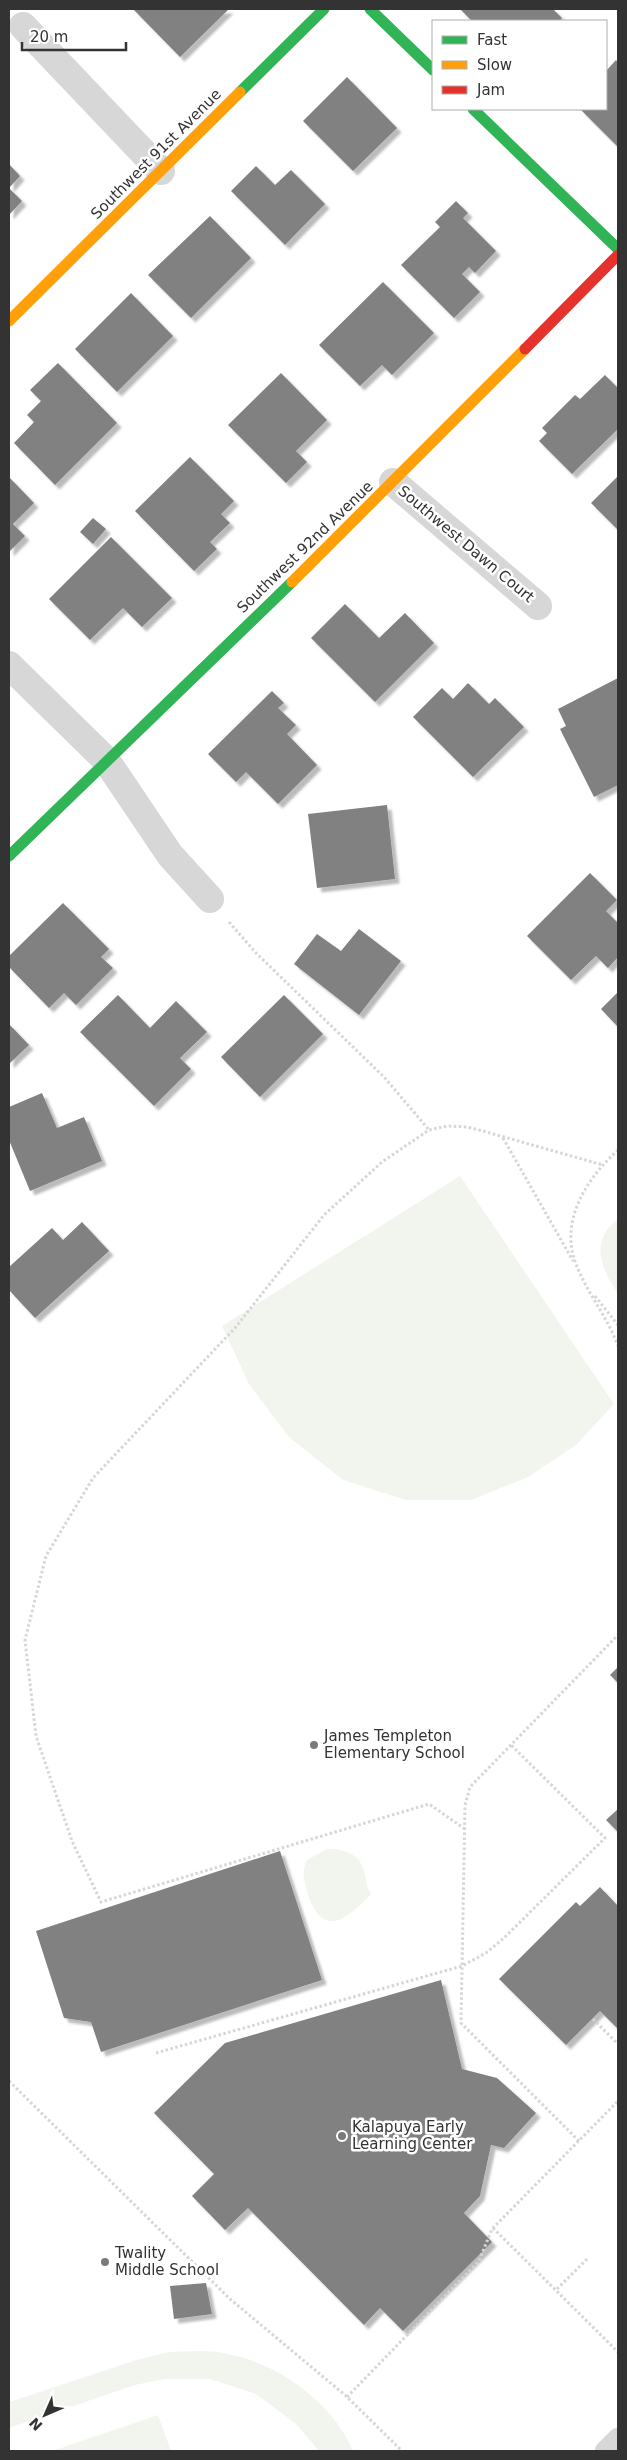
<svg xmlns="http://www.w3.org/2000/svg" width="627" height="2460" viewBox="0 0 627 2460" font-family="'DejaVu Sans',sans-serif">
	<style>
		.green { fill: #f1f5ed }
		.building { fill: #818181; filter: url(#shadow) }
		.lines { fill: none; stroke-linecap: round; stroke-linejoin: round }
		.path { stroke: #d6d6d6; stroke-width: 3; stroke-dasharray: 2.5 2.5; stroke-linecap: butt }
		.lane { stroke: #d7d7d7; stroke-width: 19 }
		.street { stroke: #d7d7d7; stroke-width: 28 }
		.fast { stroke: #30b455; stroke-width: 11 }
		.slow { stroke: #ff9f0a; stroke-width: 11 }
		.jam { stroke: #e5322d; stroke-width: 11 }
		.poi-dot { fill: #7a7a7a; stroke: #fff; stroke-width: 2 }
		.labels { text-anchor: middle; stroke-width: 5; stroke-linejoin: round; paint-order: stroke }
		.street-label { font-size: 15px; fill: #333; stroke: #fff }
		.poi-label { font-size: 15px; fill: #333; stroke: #fff; text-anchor: start }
	</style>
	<defs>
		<filter id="shadow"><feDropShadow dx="4.5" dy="4.5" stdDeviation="1" flood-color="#0004"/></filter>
	</defs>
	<rect width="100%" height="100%" fill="#fff"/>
	<path class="green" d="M460 1176 614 1404 576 1445 528 1477 471 1500H406L343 1480 289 1437 249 1384 222 1326Z
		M618 1219V1294C601 1268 589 1241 618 1219Z
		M327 1849C341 1848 358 1853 363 1868 367 1877 365 1885 371 1894 348 1919 322 1940 308 1894 304 1881 301 1873 307 1860Z
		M169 2352C186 2352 206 2350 223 2353 276 2362 332 2401 353 2451H319L295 2423 256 2394 210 2379H164L135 2385 9 2428V2402L137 2360Z
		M158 2415 171 2451H52Z"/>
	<path class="building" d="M135 9H229L180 57 134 10Z
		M460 9H553L562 18 559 21H472Z
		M616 60 618 63V147L580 109H606V71Z
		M347 77 397 128 353 171 303 121Z
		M9 164 20 176 9 188Z
		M256 166 275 185 291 170 325 204 285 245 231 191Z
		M9 188 22 201 9 215Z
		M456 201 468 213 463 218 496 251 475 273 469 267 462 274 480 292 454 318 401 265 440 227 435 222Z
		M210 216 251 258 191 318 148 275Z
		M383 282 434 333 392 375 382 365 360 386 319 345Z
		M131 293 173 336 117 392 75 349Z
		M58 363 117 423 55 485 14 443 34 422 27 415 41 401 30 390Z
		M281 373 327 420 296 451 307 462 286 483 228 425Z
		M605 375 618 388V429L572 474 539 441 547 433 542 428 575 395 580 399Z
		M190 457 234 501 221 514 230 523 210 542 217 549 194 571 135 511Z
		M618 476V530L591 503Z
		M9 477 34 503 13 524 25 536 9 552Z
		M93 518 106 529 93 544 80 532Z
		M111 537 172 598 142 627 123 608 90 640 49 599Z
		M345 604 379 638 405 613 434 643 375 702 311 638Z
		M618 678V785L594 797 560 729 566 726 558 709Z
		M468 683 489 704 495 698 524 727 473 777 413 717 442 688 453 699Z
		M272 691 284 703 278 708 296 725 287 734 317 765 278 804 246 772 236 782 208 754Z
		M387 805 395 879 317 888 308 814Z
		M590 873 617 900 606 911 618 923V957L608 968 596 956 571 980 527 936Z
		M63 903 109 949 101 957 113 968 76 1005 64 993 49 1008 9 967V956Z
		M359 929 401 961 359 1015 294 964 317 934 341 951Z
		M618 992V1027L601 1009Z
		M118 995 150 1028 176 1001 207 1032 180 1058 191 1069 154 1106 80 1032Z
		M284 995 323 1034 260 1097 221 1057Z
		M9 1024 29 1045 9 1064Z
		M42 1093 57 1128 84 1117 102 1161 30 1191 9 1140V1107Z
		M82 1222 109 1251 35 1318 9 1290V1267L52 1228 63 1240Z
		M618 1667V1683L610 1675Z
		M618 1809V1832L606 1820Z
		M280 1851 322 1980 101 2052 91 2022 64 2018 36 1931Z
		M600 1887 618 1906V2029L600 2011 566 2045 499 1979 576 1902 580 1906Z
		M441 1980 462 2069 497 2078 536 2113 504 2148 491 2145 480 2196 464 2213 492 2242 403 2331 380 2308 364 2325 248 2208 225 2230 192 2196 214 2174 154 2113 225 2043Z
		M206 2283 212 2314 174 2319 170 2286Z"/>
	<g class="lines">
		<path class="path" d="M229 922 256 953 385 1078 429 1130
			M503 1138 573 1261
			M618 1150C587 1178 559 1221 576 1264 586 1291 608 1318 618 1346
			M595 1296 618 1325
			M465 1829 429 1804 101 1902 72 1841 36 1736 25 1640 46 1556 93 1478 235 1328 324 1215 382 1162 429 1130 447 1126 467 1127 483 1131 603 1165
			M593 2019 618 2044
			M156 2053 462 1966 486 1953 504 1938 605 1838 510 1744
			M9 2081 230 2299 345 2395 402 2451
			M579 2141 461 2023 465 1805 470 1787 618 1635
			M493 2228 618 2352
			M557 2289 588 2258
			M347 2397 479 2261 492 2229 618 2101"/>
		<path class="lane" d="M604 2451 618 2437"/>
		<path class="street" d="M23 26 161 171
			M393 482 538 606
			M9 665 106 760 170 855 210 899"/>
		<path class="fast" d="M370 9 433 70
			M240 92 324 9
			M473 109 618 249
			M9 856 292 582"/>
		<path class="slow" d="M9 321 240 92
			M292 582 525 349"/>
		<path class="jam" d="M525 349 618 255"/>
	</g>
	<g class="poi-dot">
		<circle cx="314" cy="1745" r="5"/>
		<circle cx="342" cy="2136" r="5"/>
		<circle cx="105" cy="2262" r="5"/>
	</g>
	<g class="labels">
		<g class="street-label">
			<text transform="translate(156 154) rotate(-45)" y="5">Southwest 91st Avenue</text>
			<text transform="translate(466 544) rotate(40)" y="5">Southwest Dawn Court</text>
			<text transform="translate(305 547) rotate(-44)" y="5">Southwest 92nd Avenue</text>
		</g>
		<g class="poi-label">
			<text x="324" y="1741">James Templeton<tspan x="324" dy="17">Elementary School</tspan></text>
			<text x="352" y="2132">Kalapuya Early<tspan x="352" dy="17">Learning Center</tspan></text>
			<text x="115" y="2258">Twality<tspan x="115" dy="17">Middle School</tspan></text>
		</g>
	</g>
	<rect width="627" height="2460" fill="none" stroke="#333333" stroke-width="20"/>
	<rect x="432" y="20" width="175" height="90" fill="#ffffff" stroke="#adadad"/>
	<rect x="442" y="36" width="25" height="8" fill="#30b455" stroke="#adadad"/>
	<text x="477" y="45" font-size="15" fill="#333333">Fast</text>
	<rect x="442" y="61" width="25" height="8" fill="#ff9f0a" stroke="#adadad"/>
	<text x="477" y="70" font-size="15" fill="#333333">Slow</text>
	<rect x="442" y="86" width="25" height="8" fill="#e5322d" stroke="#adadad"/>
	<text x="477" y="95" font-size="15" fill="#333333">Jam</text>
	<g transform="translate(45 2415) rotate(225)" stroke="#ffffff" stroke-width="4" paint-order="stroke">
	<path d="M0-4L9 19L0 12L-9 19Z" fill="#333333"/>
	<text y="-8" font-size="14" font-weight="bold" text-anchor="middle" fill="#333333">N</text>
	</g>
	<path d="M22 42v8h104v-8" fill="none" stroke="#333333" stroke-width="2.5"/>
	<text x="30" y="42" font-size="15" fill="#333333" stroke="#ffffff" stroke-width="4" paint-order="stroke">20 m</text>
</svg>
